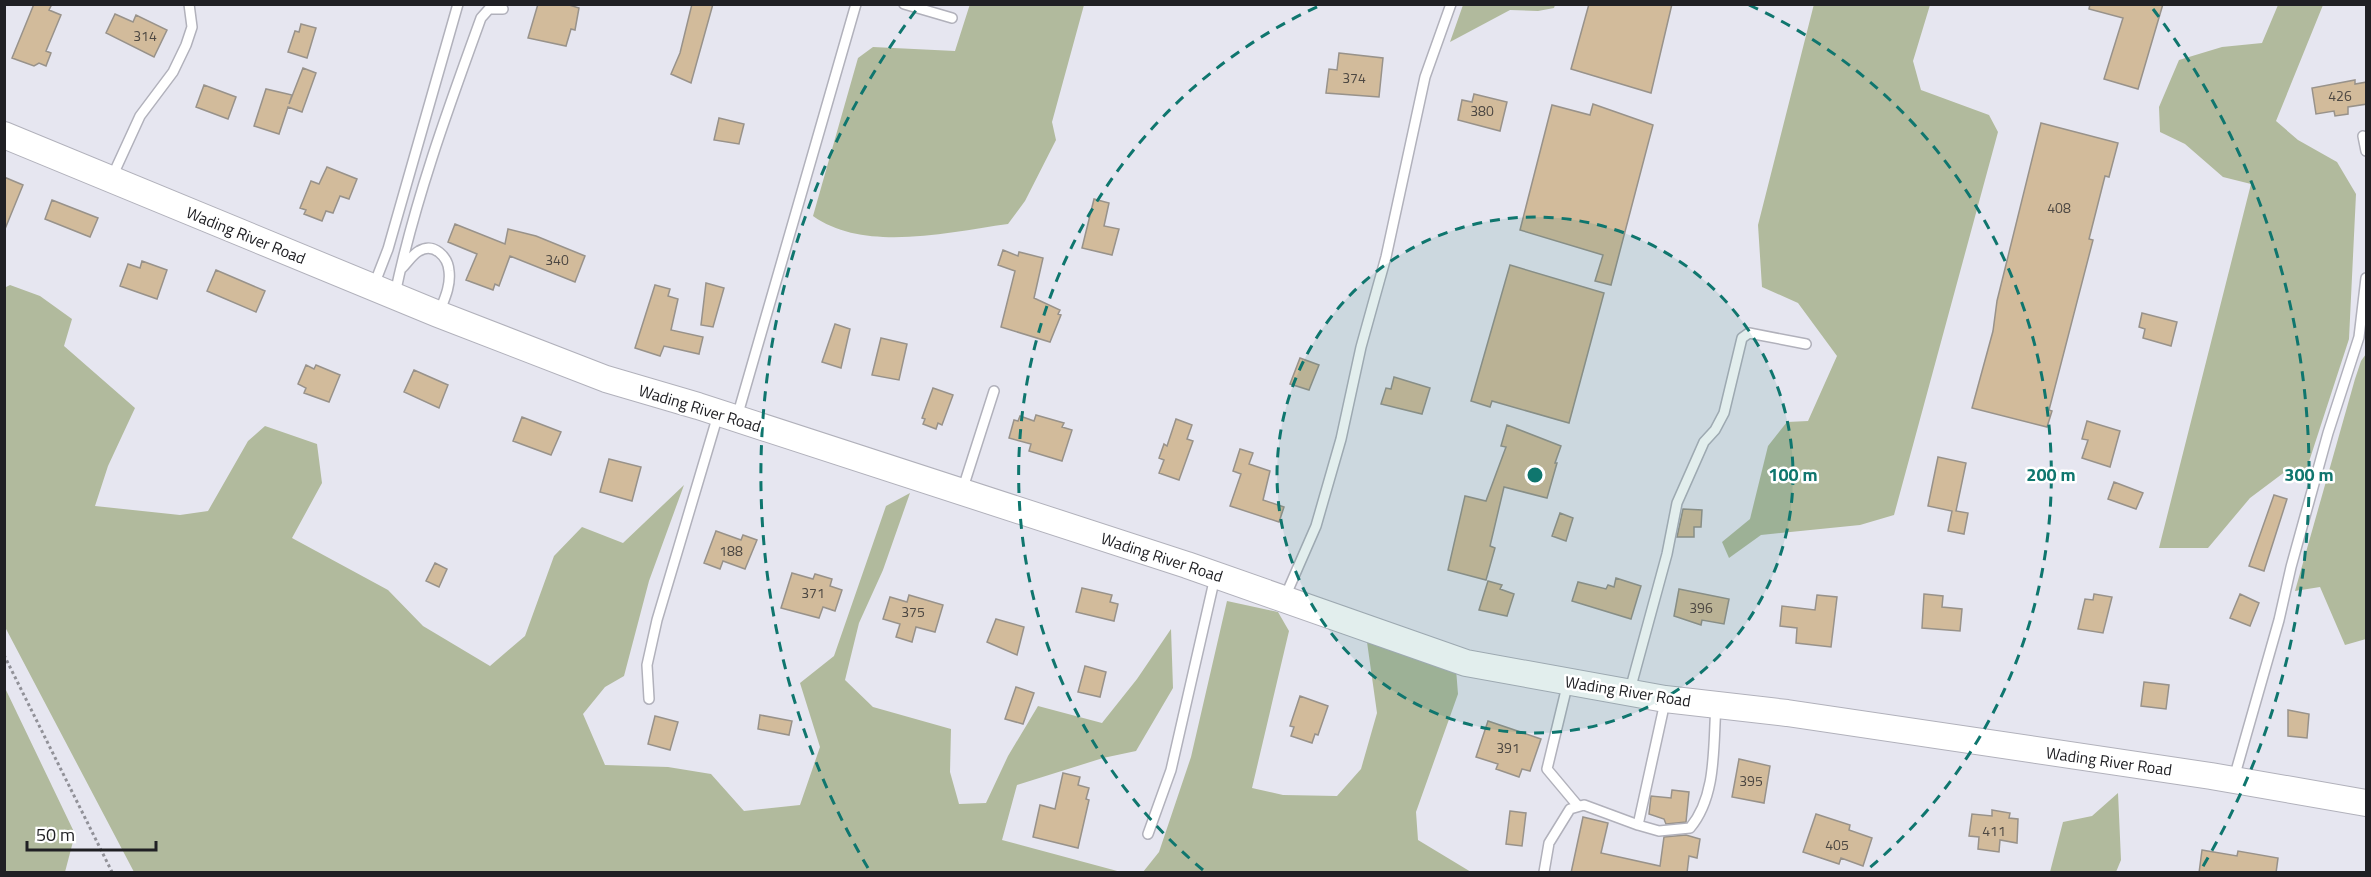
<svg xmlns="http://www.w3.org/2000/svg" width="2371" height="877" viewBox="0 0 2371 877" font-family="'Titillium Web',sans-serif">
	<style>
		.green { fill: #b1ba9d }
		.building { fill: #d2bb9b; stroke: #98928a; stroke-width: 1.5 }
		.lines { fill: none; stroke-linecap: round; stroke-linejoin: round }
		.service-casing { stroke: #b1b1bb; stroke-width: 12 }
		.secondary-casing { stroke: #b1b1bb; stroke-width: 28 }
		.path { stroke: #919198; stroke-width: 3; stroke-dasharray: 3 3; stroke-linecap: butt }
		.service { stroke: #fff; stroke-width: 9 }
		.secondary { stroke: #fff; stroke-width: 26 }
		.ring { fill: none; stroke: #0f766e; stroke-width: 3; stroke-dasharray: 10 8 }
		.labels { text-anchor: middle; stroke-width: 5; stroke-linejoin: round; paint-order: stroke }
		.number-label { font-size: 14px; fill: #4c4742 }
		.street-label { font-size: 16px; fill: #202024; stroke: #fff }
		.centre { fill: #0f766e; stroke: #fff; stroke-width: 3 }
		.ring-label { font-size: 18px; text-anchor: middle; font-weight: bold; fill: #0f766e; stroke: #fff; stroke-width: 5; stroke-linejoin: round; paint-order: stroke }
	</style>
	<rect width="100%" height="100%" fill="#e6e6f0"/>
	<path class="green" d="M970 4 1084 5 1052 122 1056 140 1025 201 1008 224C949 232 865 253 813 216L858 58 873 47 955 51Z
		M1814 4 1930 5 1913 61 1921 90 1989 115 1998 132 1894 515 1860 525 1761 535 1729 558 1722 542 1750 519 1768 446 1787 422 1808 421 1837 356 1798 303 1762 287 1758 225Z
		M1463 5V4L1555 5 1554 8 1538 11 1510 10 1450 42Z
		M2278 5H2323L2276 121 2298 140 2337 162 2356 194 2349 339 2303 480 2286 471 2250 498 2208 548H2159L2251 184 2223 177 2185 144 2160 132 2159 107 2179 60 2222 47 2262 43Z
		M10 285 40 296 72 319 64 346 135 408 108 466 95 506 180 515 208 511 248 441 265 426 317 444 322 483 292 538 388 590 423 626 490 666 525 636 554 556 582 527 623 543 684 485 649 581 624 676 605 687 583 714 605 765 668 767 711 774 744 811 800 805 820 747 800 683 834 656 886 506 910 493 883 570 859 623 845 680 873 707 951 729 950 772 959 804 986 803 1008 756 1038 706 1102 723 1137 679 1171 629 1173 688 1136 751 1103 758 1017 785 1002 840 1121 872H134L5 627 4 288Z
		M2366 354V639L2345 645 2320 587 2295 591 2355 379 2361 361Z
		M1227 601 1278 612 1289 631 1252 788 1283 795 1337 796 1361 769 1377 713 1367 642 1456 669 1458 694 1416 812 1418 840 1471 872H1143L1159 852 1191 757Z
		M5 688 75 834 65 872H5Z
		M2118 793 2121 860 2116 872H2050L2063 822 2092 816Z"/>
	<path class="building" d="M34 4H52L49 10 61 15 46 51 51 53 46 66 39 63 34 66 12 58Z
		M538 4H566L579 8 575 30 571 29 566 46 528 38Z
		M692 4H713L691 83 671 74 680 53Z
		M1589 4H1672L1651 93 1571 69Z
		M2090 4H2163L2138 89 2104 79 2123 18 2089 9Z
		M115 14 133 22 136 15 167 30 154 57 106 33Z
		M301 24 316 28 307 58 288 52 295 31 299 32Z
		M1339 53 1383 58 1379 97 1326 93 1329 69 1337 70Z
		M303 68 316 73 302 112 288 107 279 134 254 126 266 89 292 95 289 104Z
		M2355 80V84L2367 82V104L2348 107V114L2335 116 2334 111 2316 114 2312 88Z
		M204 85 236 97 228 119 196 107Z
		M1474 94 1507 102 1500 131 1458 120 1462 100 1472 102Z
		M1593 104 1653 125 1611 285 1595 281 1603 255 1520 230 1552 105 1590 115Z
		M719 118 744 124 739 144 714 140Z
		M2041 123 2118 143 2109 177 2105 176 2089 239 2093 240 2049 410 2052 411 2047 427 1972 408 1993 331 1997 301Z
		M327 167 357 179 349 199 340 196 333 213 326 211 322 221 304 214 306 210 300 208 311 181 319 184Z
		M4 177 23 185 5 229H4Z
		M1094 199 1109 203 1104 226 1119 229 1112 255 1082 248Z
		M52 200 98 218 90 237 45 219Z
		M455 224 505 244 508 229 536 236 585 256 575 282 510 256 499 286 495 284 493 290 466 280 477 254 448 242Z
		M1003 250 1018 256 1019 252 1043 258 1034 298 1060 310 1058 314 1061 315 1050 342 1001 327 1015 271 998 265Z
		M142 261 167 270 157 299 120 286 128 264 140 268Z
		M1510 265 1604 293 1569 423 1492 401 1490 407 1471 401Z
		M216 270 265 291 256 312 207 291Z
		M706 283 724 288 713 327 701 325Z
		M655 285 670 289 668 296 678 299 671 330 703 337 699 354 664 346 660 356 635 348Z
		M2142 313 2177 322 2171 346 2143 338 2145 329 2139 327Z
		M835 324 850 329 841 368 822 362Z
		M881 338 907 344 899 380 872 375Z
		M1300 358 1319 365 1309 390 1290 384Z
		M306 365 314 369 316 365 340 375 329 402 304 393 306 388 298 384Z
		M414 370 448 385 439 408 404 392Z
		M1394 377 1430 388 1422 414 1381 404 1386 388 1391 389Z
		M933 388 953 395 942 425 938 423 936 429 923 424 925 419 922 418Z
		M1036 415 1064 423 1062 427 1072 430 1062 461 1029 451 1031 444 1009 438 1014 420 1018 421 1020 416 1034 421Z
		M522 417 561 432 551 455 513 441Z
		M1176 419 1192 425 1187 439 1193 441 1179 480 1159 473 1164 460 1159 458 1164 444 1167 446Z
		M2087 421 2120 431 2110 467 2082 458 2088 440 2082 439Z
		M1507 425 1561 446 1555 463H1557L1547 498 1504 487 1490 546 1495 548 1486 580 1448 570 1465 496 1486 501 1506 447 1501 446Z
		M1240 449 1253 453 1249 464 1270 471 1263 500 1284 507 1279 522 1230 506 1241 474 1233 471Z
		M1938 457 1966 463 1956 511 1968 513 1964 534 1948 531 1952 511 1928 506Z
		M609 459 641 467 632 501 600 492Z
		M2114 482 2143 493 2136 509 2108 499Z
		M2274 495 2287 499 2264 571 2249 566Z
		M1683 509 1702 510 1701 527H1694V537H1677Z
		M1560 513 1573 518 1566 541 1552 536Z
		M716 531 741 540 743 535 757 540 745 569 723 561 720 569 704 563Z
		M435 563 447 569 439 587 426 581Z
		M792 573 813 579 815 574 832 579 830 586 842 590 835 611 823 607 819 618 781 608Z
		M1616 578 1641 586 1631 619 1572 601 1578 582 1606 589 1608 585 1614 587Z
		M1488 581 1502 585 1500 589 1514 594 1507 616 1479 610Z
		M1082 588 1112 595 1110 602 1118 604 1114 621 1076 612Z
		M1679 589 1729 599 1724 624 1702 620 1701 625 1674 616Z
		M1924 594 1943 596 1942 607 1962 609 1960 631 1922 628Z
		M2094 594 2112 597 2103 633 2078 629 2085 599 2093 600Z
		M2240 594 2259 603 2250 626 2230 618Z
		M909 595 943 605 935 632 916 627 912 642 896 637 900 624 883 619 890 597 907 602Z
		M1817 595 1837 597 1831 647 1796 643 1797 628 1780 626 1782 606 1815 610Z
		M996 619 1024 627 1017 655 987 642Z
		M1085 666 1106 672 1100 697 1078 692Z
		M2144 682 2169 685 2166 709 2141 706Z
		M1016 687 1034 693 1023 724 1005 719Z
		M1300 696 1328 706 1318 735 1315 734 1312 743 1291 736 1294 727 1290 726Z
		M2288 710 2309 714 2307 738 2288 736Z
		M760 715 792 721 789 735 758 729Z
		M655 716 678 722 670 750 648 744Z
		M1488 721 1541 739 1530 771 1522 769 1519 777 1496 769 1498 764 1476 757Z
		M1739 759 1770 766 1764 803 1732 797Z
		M1063 773 1080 777 1078 785 1089 788 1086 799 1089 800 1078 848 1033 837 1040 805 1055 809Z
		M1672 790 1689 792 1686 822 1666 824 1664 819 1649 814 1651 796 1671 798Z
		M1992 810 2010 813 2009 818 2018 819 2017 843 2000 840 1999 852 1978 849 1979 837 1969 836 1972 814 1992 816Z
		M1510 811 1526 813 1522 846 1506 844Z
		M1816 814 1850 825 1849 830 1872 838 1863 866 1841 858 1839 864 1803 852Z
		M1583 817 1608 823 1601 853 1660 866 1664 837 1686 835 1700 839 1697 858 1689 856 1687 873H1571Z
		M2202 850 2237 856 2238 851 2278 858 2276 873H2199Z"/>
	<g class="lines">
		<g class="service-casing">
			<path id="service" d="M904 4 952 18
				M2363 136 2366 151
				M112 177 140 116 173 72 186 45 192 27 189 4
				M402 268C407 263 413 254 419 251 434 242 448 257 449 271 451 286 444 300 439 313
				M374 285 388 249 458 4
				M395 294C415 199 448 109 481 18L489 9H503
				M737 417 856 4
				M962 491 994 391
				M1285 597 1316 526 1341 439 1361 347 1386 257 1425 77 1451 4
				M1568 682 1547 769 1578 806
				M1630 690 1667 554 1677 503 1704 442 1715 430 1724 413 1742 338 1749 333 1806 344
				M649 699 647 665 657 620 718 415
				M2234 778 2279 620 2291 567 2328 433 2359 337 2366 278
				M1638 825 1659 831 1690 828C1717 796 1713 746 1716 705
				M1148 834 1171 770 1215 577
				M1544 872 1549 843 1570 809 1584 805 1638 825 1665 702"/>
		</g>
		<g class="secondary-casing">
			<path id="secondary" d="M4 135 438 314 606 379 698 406 1187 565 1466 663 1665 699 1787 713 2211 776 2366 803"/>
		</g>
		<path class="path" d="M4 655 112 872"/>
		<use href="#service" class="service"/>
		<use href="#secondary" class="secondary"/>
	</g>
	<circle cx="1535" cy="475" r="258" fill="#0f766e" fill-opacity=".12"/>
	<g class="ring">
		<circle cx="1535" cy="475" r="258"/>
		<path d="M1203 870A516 516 0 0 1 1321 5M1749 5A516 516 0 0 1 1867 870"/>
		<path d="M868 868A774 774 0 0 1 917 9M2153 9A774 774 0 0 1 2202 868"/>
	</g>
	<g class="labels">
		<g class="number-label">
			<text x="145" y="41">314</text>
			<text x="1354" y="83">374</text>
			<text x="2340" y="101">426</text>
			<text x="1482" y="116">380</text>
			<text x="2059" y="213">408</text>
			<text x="557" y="265">340</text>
			<text x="731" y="556">188</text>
			<text x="813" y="598">371</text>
			<text x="1701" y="613">396</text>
			<text x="913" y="617">375</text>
			<text x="1508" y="753">391</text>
			<text x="1751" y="786">395</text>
			<text x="1994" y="836">411</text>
			<text x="1837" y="850">405</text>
		</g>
		<g class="street-label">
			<text transform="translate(246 235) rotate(22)" y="6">Wading River Road</text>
			<text transform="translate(700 408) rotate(17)" y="6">Wading River Road</text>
			<text transform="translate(1162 557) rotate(18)" y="6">Wading River Road</text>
			<text transform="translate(1628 691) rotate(9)" y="6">Wading River Road</text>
			<text transform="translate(2109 761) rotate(8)" y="6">Wading River Road</text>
		</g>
	</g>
	<circle cx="1535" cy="475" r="9" class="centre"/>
	<g class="ring-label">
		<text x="1793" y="481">100 m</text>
		<text x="2051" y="481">200 m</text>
		<text x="2309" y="481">300 m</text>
	</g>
	<rect width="2371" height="877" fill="none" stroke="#202024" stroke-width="12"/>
	<path d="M27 841v9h129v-9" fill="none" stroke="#202024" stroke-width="3"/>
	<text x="36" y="841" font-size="18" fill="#202024" stroke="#ffffff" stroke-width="4.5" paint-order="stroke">50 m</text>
</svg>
